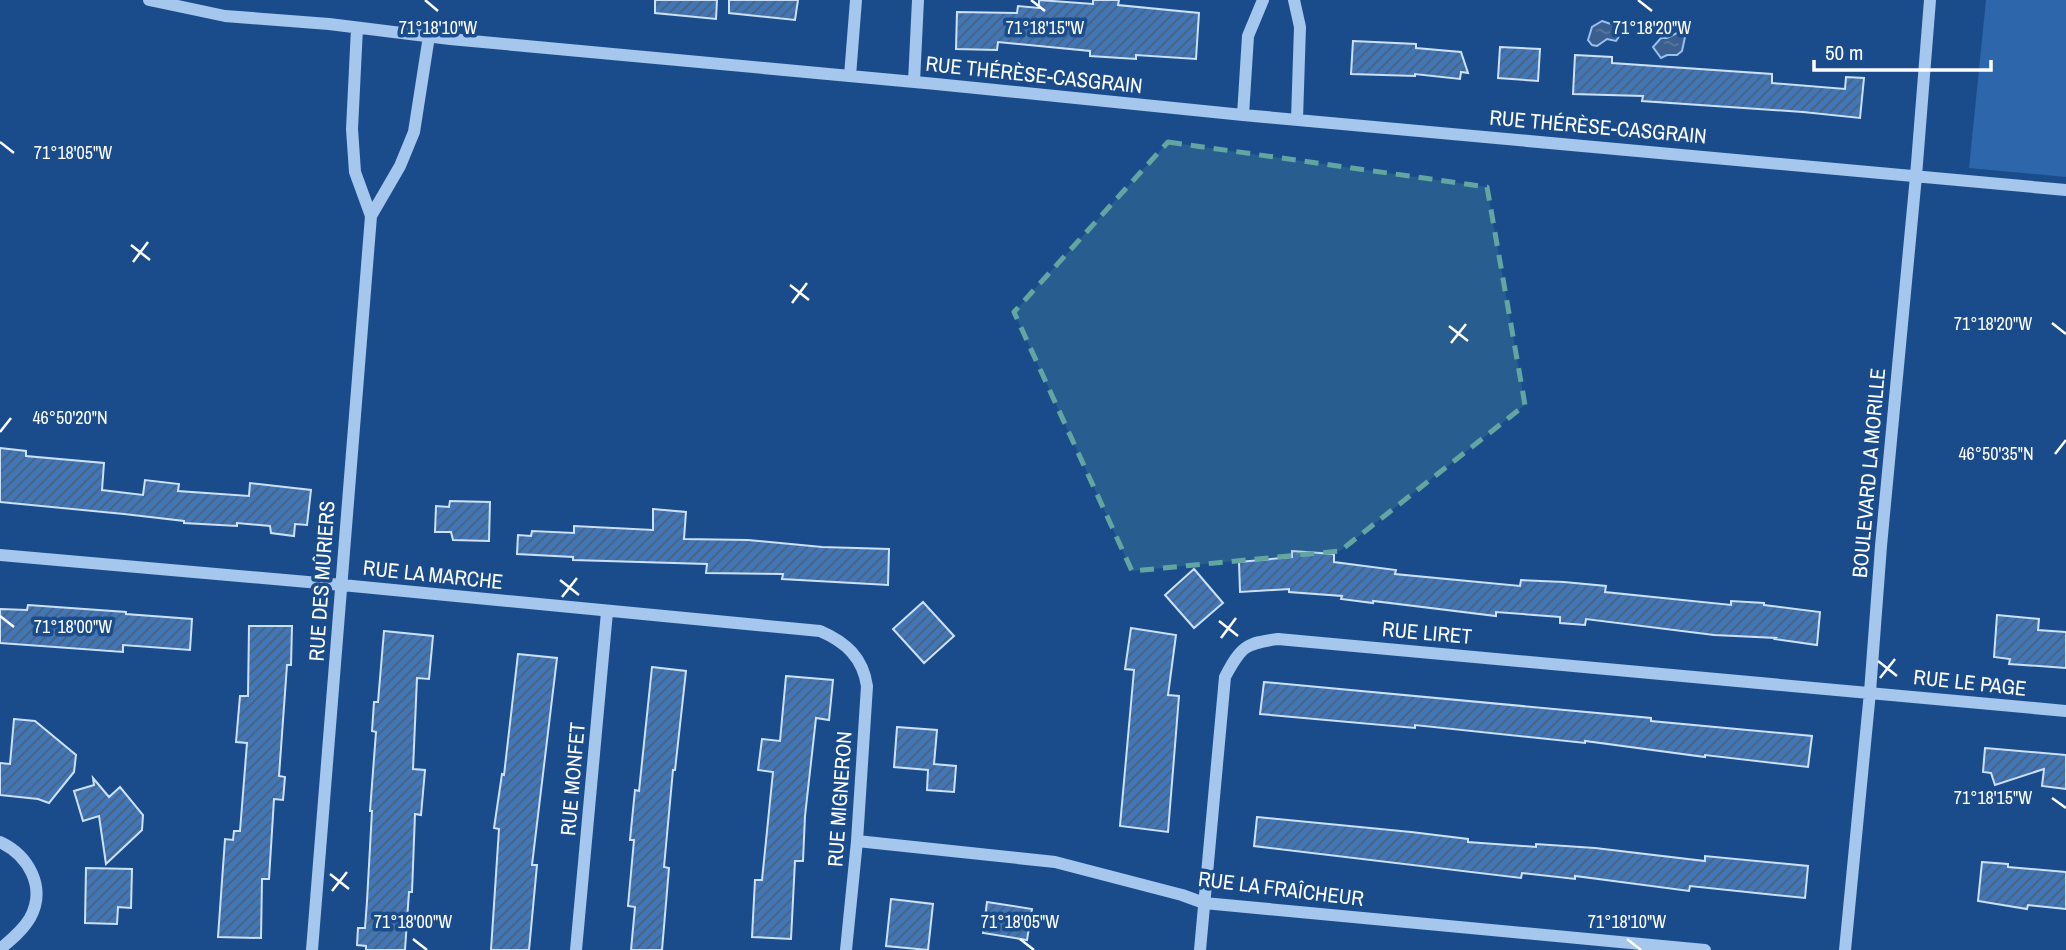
<svg xmlns="http://www.w3.org/2000/svg" width="2066" height="950" viewBox="0 0 2066 950" font-family="'Archivo Narrow',sans-serif">
	<style>
		.green { fill: #2d66aa }
		.water { fill: url(#water-ripples); stroke: #98c1f0; stroke-width: 2 }
		.building { fill: url(#building-hatch); stroke: #cbe0fa; stroke-width: 2 }
		.lines { fill: none; stroke-linecap: round; stroke-linejoin: round }
		.minor { stroke: #a5c6ed; stroke-width: 12 }
		.marked { fill: #63a6a1; fill-opacity: 0.2; stroke: #63a6a1; stroke-width: 5; stroke-dasharray: 14 9; stroke-linejoin: round }
		.ticks { fill: none; stroke: #fff; stroke-width: 2.5 }
		.labels { text-anchor: middle; stroke-width: 7; stroke-linejoin: round; paint-order: stroke }
		.street-label { font-size: 21px; fill: #fff; stroke: #1a4c8c }
		.ticks-label { font-size: 18px; text-anchor: middle; fill: #fff; stroke: #1a4c8c; stroke-width: 7; stroke-linejoin: round; paint-order: stroke }
	</style>
	<defs>
		<pattern id="water-ripples" width="26" height="14" patternUnits="userSpaceOnUse" patternTransform="scale(1.75)"><rect width="26" height="14" fill="#3b5f8e"/><path d="M2 4q2-2 4 0t4 0M15 11q2-2 4 0t4 0" fill="none" stroke="#58779f"/></pattern>
		<pattern id="building-hatch" width="6" height="6" patternUnits="userSpaceOnUse" patternTransform="scale(1.75)"><rect width="6" height="6" fill="#4376b4"/><path d="M-1 1l2-2M0 6l6-6M5 7l2-2" fill="none" stroke="#486180"/></pattern>
	</defs>
	<rect width="100%" height="100%" fill="#1a4c8c"/>
	<path class="green" d="M1986 0H2066V177L1969 168Z"/>
	<path class="water" d="M1602 21 1614 25 1620 35 1616 41 1607 39 1597 46 1592 45 1588 40 1592 27Z
		M1679 32 1685 37 1682 51 1677 55H1667L1661 58 1653 47 1661 38H1667Z"/>
	<path class="building" d="M655 0H717L716 19 655 13Z
		M729 0H798L795 20 729 13Z
		M1039 0 1093 4V0H1119L1118 5 1199 13 1196 59 1136 55V59L1090 56V51L998 42 997 50 956 49 957 12 1017 13 1018 6 1039 8Z
		M1353 41 1416 44V48L1461 52 1468 73 1461 72 1460 79 1415 74V76L1351 74Z
		M1500 47 1540 49 1538 81 1498 78Z
		M1575 55 1612 57V63L1772 74V83L1845 89 1846 77 1864 78 1860 118 1803 112 1642 101 1643 96 1573 94Z
		M0 448 26 451V456L104 463 102 490 143 495 145 480 179 484 178 491 249 496 250 483 311 490 307 525 295 524 294 536 271 533 270 526 237 523V526L184 523V521L124 514 0 502Z
		M450 501 490 502 489 541 453 540 451 532H435L436 506 449 507Z
		M653 509 686 512 684 539 748 540 822 547 889 549 888 585 782 579 783 574 706 573 707 564 573 560V557L517 554 518 535 531 536 532 531 574 533V526L653 530Z
		M1292 551 1334 554V562L1396 570 1395 574 1520 586 1521 580 1564 582 1606 586 1605 592 1731 605V601L1764 603V605L1820 612 1817 645 1775 639 1776 638 1714 635 1586 619 1585 625 1560 623V617L1496 612V616L1373 601V603L1341 599 1342 596 1289 592V589L1240 592 1239 562 1292 557Z
		M1194 569 1223 603 1194 628 1165 595Z
		M923 602 954 636 924 663 893 629Z
		M28 605 126 612V614L192 619 190 650 123 645V652L0 643V609L27 610Z
		M1997 615 2039 619 2038 630 2066 632V668L2009 664 2010 659 1994 657Z
		M249 626H292L291 665H287L279 776 285 777 283 800 274 799 269 879H262L261 938 218 937 225 839 233 840 234 831H240L247 743 236 742 240 696H248Z
		M1131 628 1176 635 1168 695 1179 696 1168 832 1120 826 1134 670 1125 669Z
		M384 631 433 636 429 679 417 678 413 769 425 770 421 815 415 814 412 892H409L405 950H366V946L357 945 358 928H365L367 901 372 811H370L376 732 372 731 374 702H378Z
		M518 654 557 658 532 865H537L529 950H491L499 829 494 828 502 774 504 775Z
		M652 667 686 671 675 770H673L664 867 669 868 662 950H631L635 907 628 906 634 840H630L635 790 639 791Z
		M786 676 833 680 829 720 816 718 805 816 803 861H795L791 939 752 937 755 880H762L773 772 758 770 762 739 780 741Z
		M1264 682 1651 718V721L1812 736 1808 767 1705 755V757L1585 741V743L1415 725V728L1260 714Z
		M14 719 35 721 76 755 74 772 49 803 38 799 0 795V763L10 764Z
		M897 727 937 730 934 764 956 766 954 792 927 790 928 770 894 767Z
		M1985 748 2066 755V789L2042 786 2044 769 1995 785 1991 773 1983 772Z
		M93 778 109 797 120 787 143 815 142 830 106 864 99 816 83 821 74 791 94 785Z
		M1257 817 1411 832 1468 839V842L1536 847V844L1595 848 1705 861V856L1808 866 1805 898 1690 886 1689 891 1575 876V879L1522 873 1521 878 1254 846Z
		M1982 862 2008 864V867L2066 872V909L2028 905 2027 909 1978 901Z
		M86 868 132 869 131 908 118 907 117 924 85 923Z
		M891 899 933 904 928 950 886 946Z
		M987 902 1032 909 1027 940 983 933Z"/>
	<g class="lines">
		<path class="minor" d="M149 0 225 16 329 24 450 39 936 84 1243 115 2066 190
			M1294 0 1300 27 1297 119
			M357 28 352 129 355 172 371 216
			M850 76 856 0
			M914 82 918 0
			M1243 115 1248 36 1263 0
			M0 555 342 585 820 631C846 642 863 658 867 686L857 841 846 950
			M857 841 1055 862 1182 895 1204 903 1705 950
			M0 842C28 855 47 887 30 918 23 930 11 940 0 949
			M312 950 371 216 400 166 414 132 429 36
			M576 950 607 612
			M1200 950 1225 677C1241 647 1245 643 1278 639L2066 711
			M1845 950 1870 692 1881 546 1916 176 1930 0"/>
	</g>
	<path class="marked" d="M1168 142 1487 187 1525 405 1340 551 1132 571 1014 312Z"/>
	<path class="ticks" d="M425 0 438 11M1031 0 1045 11M1638 0 1652 11M0 142 14 153M131 245 150 260M133 262 148 242M790 285 809 300M792 303 807 283M2052 323 2066 334M1449 326 1468 341M1451 343 1466 324M0 432 11 418M2055 454 2066 440M560 580 579 595M562 597 577 578M0 616 14 627M1219 621 1238 636M1221 638 1236 618M1878 661 1897 676M1880 678 1895 659M2052 798 2066 808M330 874 349 889M332 891 347 872M413 939 427 950M1020 939 1034 950M1627 939 1641 950"/>
	<g class="labels">
		<g class="street-label">
			<text transform="translate(1034 75) rotate(6)" y="7">RUE THÉRÈSE-CASGRAIN</text>
			<text transform="translate(1598 127) rotate(5)" y="7">RUE THÉRÈSE-CASGRAIN</text>
			<text transform="translate(1869 473) rotate(-85)" y="7">BOULEVARD LA MORILLE</text>
			<text transform="translate(433 575) rotate(6)" y="7">RUE LA MARCHE</text>
			<text transform="translate(322 581) rotate(-86)" y="7">RUE DES MÛRIERS</text>
			<text transform="translate(1427 633) rotate(5)" y="7">RUE LIRET</text>
			<text transform="translate(1970 683) rotate(6)" y="7">RUE LE PAGE</text>
			<text transform="translate(573 779) rotate(-85)" y="7">RUE MONFET</text>
			<text transform="translate(840 799) rotate(-86)" y="7">RUE MIGNERON</text>
			<text transform="translate(1281 889) rotate(7)" y="7">RUE LA FRAÎCHEUR</text>
		</g>
	</g>
	<g class="ticks-label">
		<text x="438" y="34">71°18'10"W</text>
		<text x="1045" y="34">71°18'15"W</text>
		<text x="1652" y="34">71°18'20"W</text>
		<text x="73" y="159">71°18'05"W</text>
		<text x="1993" y="330">71°18'20"W</text>
		<text x="70" y="424">46°50'20"N</text>
		<text x="1996" y="460">46°50'35"N</text>
		<text x="73" y="633">71°18'00"W</text>
		<text x="1993" y="804">71°18'15"W</text>
		<text x="413" y="928">71°18'00"W</text>
		<text x="1020" y="928">71°18'05"W</text>
		<text x="1627" y="928">71°18'10"W</text>
	</g>
	<path d="M1814 60v10h177v-10" fill="none" stroke="#ffffff" stroke-width="3.5"/>
	<text x="1825" y="60" font-size="21" fill="#ffffff" stroke="#1a4c8c" stroke-width="5" paint-order="stroke">50 m</text>
</svg>
